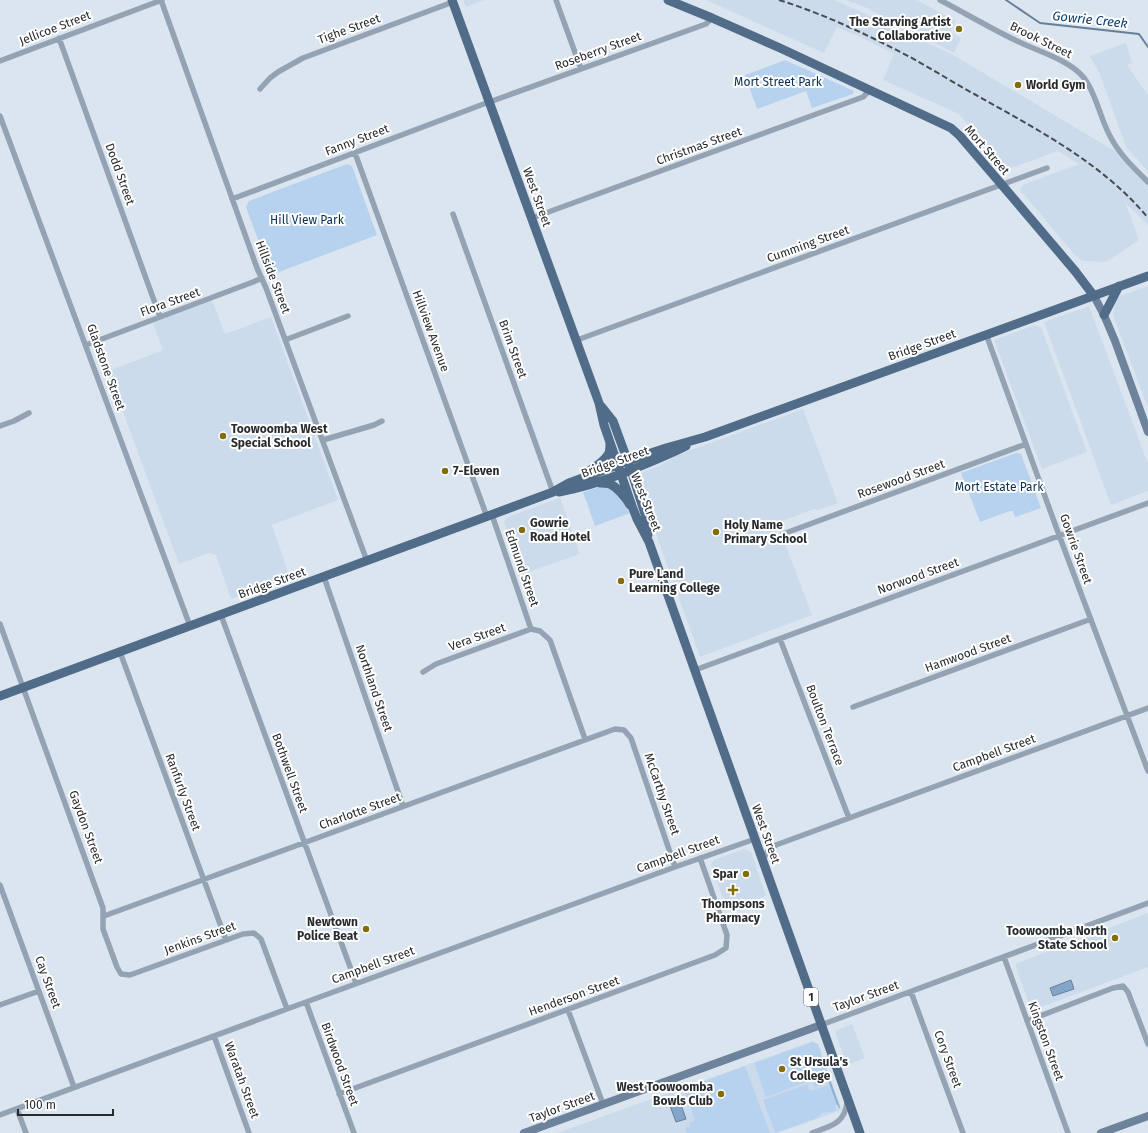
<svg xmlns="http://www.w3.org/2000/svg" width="1148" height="1133" viewBox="0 0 1148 1133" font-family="'Fira Sans',sans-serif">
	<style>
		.built { fill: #cbdbeb }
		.green { fill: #b7d2ef }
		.forest { fill: #8cafd3 }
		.water { fill: #82a5c9; stroke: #67809a }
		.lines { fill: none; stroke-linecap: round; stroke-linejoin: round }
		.stream { stroke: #67809a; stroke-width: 2 }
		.street { stroke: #94a3b3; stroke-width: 5.5 }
		.secondary { stroke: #6d839b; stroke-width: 8 }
		.primary { stroke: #516c89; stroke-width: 9 }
		.rail { stroke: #474b50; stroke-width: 2; stroke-dasharray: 6 3; stroke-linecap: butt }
		.poi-dot { fill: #816e0a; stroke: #fff; stroke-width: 1.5 }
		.labels { text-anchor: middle; stroke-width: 4; stroke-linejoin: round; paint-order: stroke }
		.shield { fill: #fff; stroke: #686a6d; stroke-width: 1 }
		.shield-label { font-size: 11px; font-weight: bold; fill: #272a2e }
		.poi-label { font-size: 12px; font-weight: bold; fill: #272a2e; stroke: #fff; text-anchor: start }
		.street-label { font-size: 12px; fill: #272a2e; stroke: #fff }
		.park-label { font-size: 12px; fill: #082f52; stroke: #fff }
		.water-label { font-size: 13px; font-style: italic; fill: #0d4270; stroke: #fff }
	</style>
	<rect width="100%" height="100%" fill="#dbe5f0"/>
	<path class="built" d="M463 0H484L466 7Z
		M706 0H834L862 12 955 56 1120 154 1148 185V225L1125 202 1139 240 1106 262 1082 261 1074 254 1020 190 1023 185 1079 164 1058 151 1006 170 959 114 883 80 894 54 860 37 837 27 824 53Z
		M846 0H917L956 21 950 32 961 38 954 53 867 8Z
		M1126 43 1132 63 1127 65 1148 95V171L1126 147 1100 74 1090 56Z
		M1148 286V408L1113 315 1115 301 1120 296Z
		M212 300 225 334 271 317 338 500 272 525 290 578 231 599 216 555 209 553 179 564 108 371 163 350 153 323Z
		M1089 306 1148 464V491L1111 505 1044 322Z
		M1035 325 1041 327 1087 452 1042 469 994 340Z
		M803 409 838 503 818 510 814 509 774 524 780 540 783 538 812 615 700 657 653 526 649 505 640 481 641 475 645 471 660 466 675 456Z
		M560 498 580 554 523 574 504 522 507 517Z
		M744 849 751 852 766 896 727 910 711 865 714 860Z
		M1148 913V967L1033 1010 1031 1009 1015 965 1017 963Z
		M852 1024 865 1058 847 1065 835 1031Z
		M813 1041 818 1044 842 1110 778 1133H557Z"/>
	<path class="green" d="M785 60 854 91 853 94 812 108 806 91 757 109 745 75Z
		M347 164 352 166 377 235 271 275 246 207 249 201Z
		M1016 453 1021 454 1041 508 1015 517 1013 511H1010L980 522 961 473Z
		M603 486C603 486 609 487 609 487 617 492 625 506 630 513L595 526 583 492Z
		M813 1042 818 1044 828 1074 766 1097 754 1063Z
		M745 1066 770 1133H687L685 1128 690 1126 689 1123 695 1120 684 1089Z
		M825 1077 827 1082 815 1087 813 1082Z
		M807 1084 810 1091 829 1085 837 1105 835 1106 837 1109 833 1112 822 1113 817 1118 775 1133 763 1100Z"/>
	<path class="forest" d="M828 1074 840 1107 839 1109 838 1105H837L826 1075Z"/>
	<path class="water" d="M1071 980 1074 989 1053 996 1050 988Z
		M679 1099 686 1119 676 1122 669 1103Z"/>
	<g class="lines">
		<path class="stream" d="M1006 0 1040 23 1139 34 1148 47"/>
		<path class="street" d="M161 0 257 268 266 288 367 561
			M556 0 581 69
			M940 0C965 13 990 28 1015 40 1036 51 1069 59 1084 78 1096 93 1100 118 1110 136 1119 154 1134 168 1148 182
			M59 38 160 317
			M0 61 162 0
			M260 89 270 78 278 72 303 58 453 2
			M0 116 190 626
			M355 153 487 517
			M232 199 481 105 706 24 712 18
			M453 214 553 492
			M532 218 863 97 870 90
			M986 334 1059 535 1148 771
			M285 340 348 316
			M577 340 1047 168
			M86 345 253 282 262 278
			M0 426 14 421 29 413
			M323 440 374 425 382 421
			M492 515 531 629
			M783 534 1026 444
			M324 577 403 806
			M221 615 356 983
			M0 624 103 908V929L117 967 121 974 130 975 243 934 254 933 261 939 287 1009
			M780 639 849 818
			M120 652 226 940
			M695 670 1148 503
			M423 672 436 664 531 629 540 631 550 640 585 739
			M853 707 1091 619
			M763 860 767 852 776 845 1148 708
			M0 885 74 1087
			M104 916 615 729 624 730 631 738 675 867
			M1004 957 1068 1133
			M911 992 963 1133
			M306 1002 354 1133
			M0 1005 39 991
			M568 1010 603 1104
			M1027 1021 1113 988 1123 986 1128 992 1148 1044
			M821 1025 1148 903
			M214 1036 249 1133
			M339 1094 715 955 726 948 727 935 700 858
			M17 1109 26 1133
			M0 1115 287 1009 675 867 755 839
			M812 1133C830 1126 845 1124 847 1102"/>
		<path class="secondary" d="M1094 296 1104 315 1115 341 1148 432
			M524 1133 821 1025
			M1101 1133 1148 1116"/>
		<path class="primary" d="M452 0 599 403 604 425 632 506 637 519 649 542 860 1133
			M668 0 712 18 780 48 951 128 960 136 1002 185 1075 271 1094 296
			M1104 315 1119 286
			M601 406 613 421 631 470 645 514 648 535
			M586 473C594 468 605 461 609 453 610 450 610 446 610 443
			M600 483C603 483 606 483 610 484 617 487 626 498 630 505
			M559 492C580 488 600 482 621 474 643 465 664 457 686 446
			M0 696 553 492 569 483 636 458 666 448 705 437 1148 276"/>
		<path class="rail" d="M779 0C824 14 868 35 910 57 932 69 954 83 976 95 1036 129 1103 163 1148 218"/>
	</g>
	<g class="poi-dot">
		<circle cx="959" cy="29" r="4"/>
		<circle cx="1018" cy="85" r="4"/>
		<circle cx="223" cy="436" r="4"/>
		<circle cx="445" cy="471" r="4"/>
		<circle cx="522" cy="530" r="4"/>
		<circle cx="716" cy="532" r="4"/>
		<circle cx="621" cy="581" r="4"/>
		<circle cx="746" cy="874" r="4"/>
		<path d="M731 884h4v4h4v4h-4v4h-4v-4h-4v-4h4z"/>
		<circle cx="366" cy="929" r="4"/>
		<circle cx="1115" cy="938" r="4"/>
		<circle cx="782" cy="1069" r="4"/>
		<circle cx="721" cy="1094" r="4"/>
	</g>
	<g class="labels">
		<rect class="shield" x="804" y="988" width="14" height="18" rx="3"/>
		<g class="shield-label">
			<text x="811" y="1001">1</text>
		</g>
		<g class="poi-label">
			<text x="951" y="26" text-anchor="end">The Starving Artist<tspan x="951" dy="14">Collaborative</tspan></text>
			<text x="1026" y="89">World Gym</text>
			<text x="231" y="433">Toowoomba West<tspan x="231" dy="14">Special School</tspan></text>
			<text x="453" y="475">7-Eleven</text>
			<text x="530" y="527">Gowrie<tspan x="530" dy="14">Road Hotel</tspan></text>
			<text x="724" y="529">Holy Name<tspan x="724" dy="14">Primary School</tspan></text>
			<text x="629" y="578">Pure Land<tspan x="629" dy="14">Learning College</tspan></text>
			<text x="738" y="878" text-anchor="end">Spar</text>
			<text x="733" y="908" text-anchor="middle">Thompsons<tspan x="733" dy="14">Pharmacy</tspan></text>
			<text x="358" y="926" text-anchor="end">Newtown<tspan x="358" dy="14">Police Beat</tspan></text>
			<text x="1107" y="935" text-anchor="end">Toowoomba North<tspan x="1107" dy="14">State School</tspan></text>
			<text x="790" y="1066">St Ursula's<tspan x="790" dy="14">College</tspan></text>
			<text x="713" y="1091" text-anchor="end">West Toowoomba<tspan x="713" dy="14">Bowls Club</tspan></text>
		</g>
		<g class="street-label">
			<text transform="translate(55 28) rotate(-21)" y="4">Jellicoe Street</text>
			<text transform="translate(349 29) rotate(-20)" y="4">Tighe Street</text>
			<text transform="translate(1041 40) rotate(26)" y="4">Brook Street</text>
			<text transform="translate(598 51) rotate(-20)" y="4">Roseberry Street</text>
			<text transform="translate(357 140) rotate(-21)" y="4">Fanny Street</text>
			<text transform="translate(699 146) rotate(-20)" y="4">Christmas Street</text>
			<text transform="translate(987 150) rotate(49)" y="4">Mort Street</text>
			<text transform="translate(120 174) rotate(70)" y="4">Dodd Street</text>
			<text transform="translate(537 197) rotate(70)" y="4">West Street</text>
			<text transform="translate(808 244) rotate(-20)" y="4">Cumming Street</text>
			<text transform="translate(273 277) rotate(69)" y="4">Hillside Street</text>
			<text transform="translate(170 302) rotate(-20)" y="4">Flora Street</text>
			<text transform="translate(431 331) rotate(70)" y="4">Hillview Avenue</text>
			<text transform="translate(922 345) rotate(-20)" y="4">Bridge Street</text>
			<text transform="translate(513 349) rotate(70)" y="4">Brim Street</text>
			<text transform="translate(106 367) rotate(70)" y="4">Gladstone Street</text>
			<text transform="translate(615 462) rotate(-20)" y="4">Bridge Street</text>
			<text transform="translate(901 479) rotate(-20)" y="4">Rosewood Street</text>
			<text transform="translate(646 502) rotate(68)" y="4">West Street</text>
			<text transform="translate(1076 549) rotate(70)" y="4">Gowrie Street</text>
			<text transform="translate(522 568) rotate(71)" y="4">Edmund Street</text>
			<text transform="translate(918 576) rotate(-20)" y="4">Norwood Street</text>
			<text transform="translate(272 583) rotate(-20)" y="4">Bridge Street</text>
			<text transform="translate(477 637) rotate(-20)" y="4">Vera Street</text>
			<text transform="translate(968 653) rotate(-20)" y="4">Hamwood Street</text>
			<text transform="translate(374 688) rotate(71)" y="4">Northland Street</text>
			<text transform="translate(825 725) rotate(69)" y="4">Boulton Terrace</text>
			<text transform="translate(994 753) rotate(-20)" y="4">Campbell Street</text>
			<text transform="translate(290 773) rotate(70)" y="4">Bothwell Street</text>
			<text transform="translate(183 792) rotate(70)" y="4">Ranfurly Street</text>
			<text transform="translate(662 794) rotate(71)" y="4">McCarthy Street</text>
			<text transform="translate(360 811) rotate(-20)" y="4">Charlotte Street</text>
			<text transform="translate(86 827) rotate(70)" y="4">Gaydon Street</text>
			<text transform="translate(766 834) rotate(70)" y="4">West Street</text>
			<text transform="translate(678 854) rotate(-20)" y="4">Campbell Street</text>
			<text transform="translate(200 938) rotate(-20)" y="4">Jenkins Street</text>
			<text transform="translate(373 965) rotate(-20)" y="4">Campbell Street</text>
			<text transform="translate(48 982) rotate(70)" y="4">Cay Street</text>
			<text transform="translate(574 996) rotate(-20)" y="4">Henderson Street</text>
			<text transform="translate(866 996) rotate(-20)" y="4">Taylor Street</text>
			<text transform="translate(1046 1041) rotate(70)" y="4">Kingston Street</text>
			<text transform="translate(948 1059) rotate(70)" y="4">Cory Street</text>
			<text transform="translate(340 1064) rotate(70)" y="4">Birdwood Street</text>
			<text transform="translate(242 1080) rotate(70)" y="4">Waratah Street</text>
			<text transform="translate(562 1107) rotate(-20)" y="4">Taylor Street</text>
		</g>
		<g class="park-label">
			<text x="778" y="86">Mort Street Park</text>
			<text x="307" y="224">Hill View Park</text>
			<text x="999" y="491">Mort Estate Park</text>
		</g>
		<g class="water-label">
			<text transform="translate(1090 19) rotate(6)" y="5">Gowrie Creek</text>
		</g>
	</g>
	<path d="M18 1109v6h95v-6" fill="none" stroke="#272a2e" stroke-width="2"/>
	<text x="24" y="1109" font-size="12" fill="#272a2e" stroke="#ffffff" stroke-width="3" paint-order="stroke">100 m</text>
</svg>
